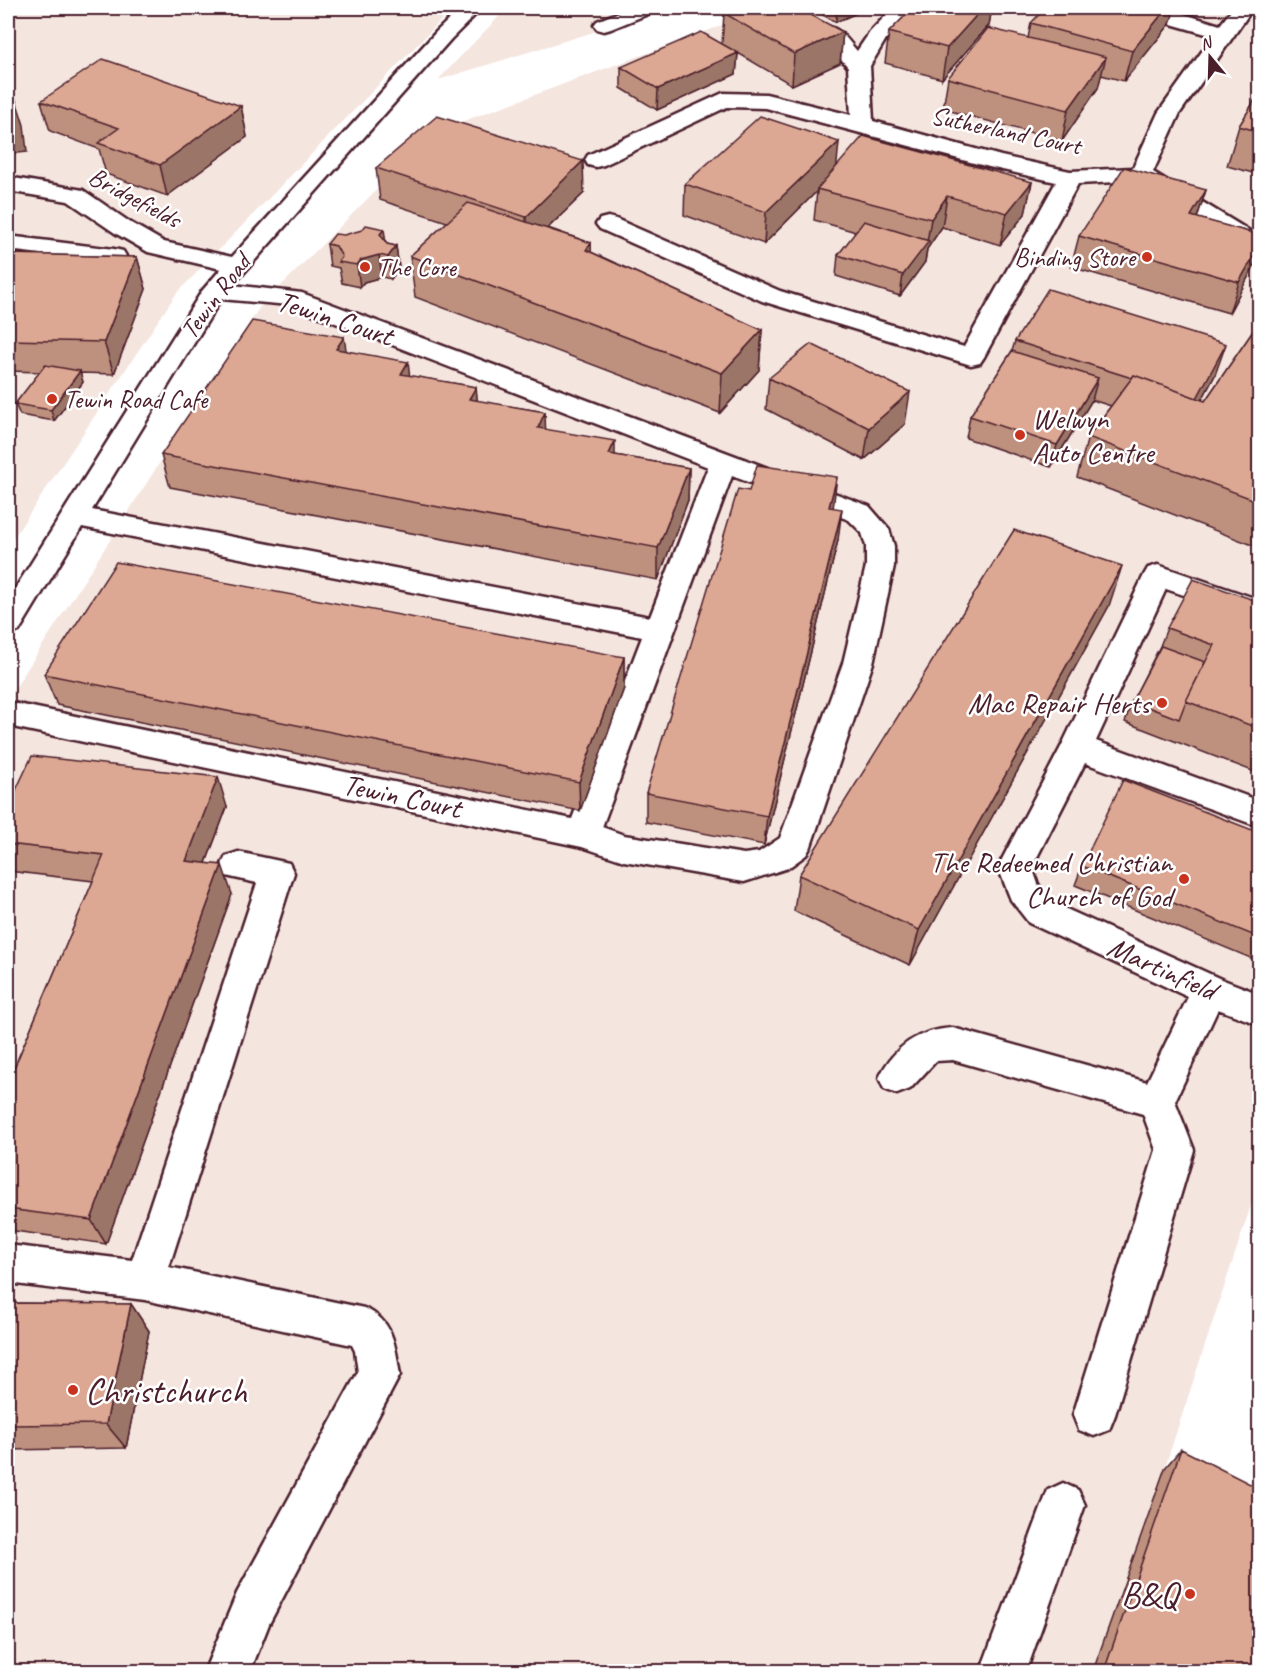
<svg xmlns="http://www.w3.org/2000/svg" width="1267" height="1679" viewBox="0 0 1267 1679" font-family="Caveat,sans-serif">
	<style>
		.built { fill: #f5e5df }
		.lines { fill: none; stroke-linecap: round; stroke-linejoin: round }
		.minor-casing { stroke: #4a1f2b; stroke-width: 5 }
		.minor { fill: #fff; fill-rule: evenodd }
		.wall { fill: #be907e; stroke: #4a1f2b; stroke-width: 1.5 }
		.shaded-wall { fill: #9b7667; stroke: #4a1f2b; stroke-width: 1.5 }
		.building { fill: #dda893; stroke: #4a1f2b; stroke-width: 1.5 }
		.poi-dot { fill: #c8321e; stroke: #fff; stroke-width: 2 }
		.labels { text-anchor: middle; stroke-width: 5; stroke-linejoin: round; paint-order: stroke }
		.far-street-label { font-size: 26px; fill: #4a1f2b; stroke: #fff }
		.far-poi-label { font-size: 26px; fill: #4a1f2b; stroke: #fff; text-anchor: start }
		.street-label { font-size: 30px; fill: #4a1f2b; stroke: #fff }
		.poi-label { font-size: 30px; fill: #4a1f2b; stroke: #fff; text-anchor: end }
		.near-poi-label { font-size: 36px; fill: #4a1f2b; stroke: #fff; text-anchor: start }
	</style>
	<rect width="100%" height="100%" fill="#fff"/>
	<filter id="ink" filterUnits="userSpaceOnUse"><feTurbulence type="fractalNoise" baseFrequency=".0167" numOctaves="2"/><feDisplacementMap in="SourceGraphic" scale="12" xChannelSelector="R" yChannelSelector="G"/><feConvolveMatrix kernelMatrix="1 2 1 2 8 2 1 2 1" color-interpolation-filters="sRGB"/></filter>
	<g filter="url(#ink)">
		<path class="built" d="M8 8H453L176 294 8 546Z
			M507 8H662L636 19 438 80Z
			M769 8H1259V1181L1165 1467 1259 1517V1671L8 1672V699L259 308 434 132Z"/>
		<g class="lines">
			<g class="minor-casing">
				<path id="minor" d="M461 8H482L451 39 233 285 302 293 869 506 889 529 894 546V566L873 663 811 846 806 855 788 868 744 882 624 861 582 847 8 726V702L572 819 642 637 82 527 19 631 8 634V600L202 291 221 269 148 252 115 233 68 201 8 191V177L83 190 131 223 164 242 232 257 437 31ZM221 299 289 305 708 467 650 617 92 510ZM732 476 849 520 862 533 866 546V566L843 663 780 838 759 852 744 854 624 835 602 827Z
					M629 8H656L653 12 611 29 604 31 597 29 594 25 597 21Z
					M893 8H914L886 39 870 66 873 121 1001 156 1070 171 1133 168 1158 113 1213 36 1171 24 1140 12 1137 8H1164L1220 25 1233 8H1253L1180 113 1153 172 1253 233 1260 239V259L1251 257 1237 243 1137 181 1078 184 984 357 980 363 971 365 762 301 600 229 596 224 600 219 608 217 616 219 780 291 964 347 1056 182 989 167 766 108 727 107 604 165 596 167 588 165 585 160 588 155 723 93 766 94 851 115 848 67 818 32 821 28C838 23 847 40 857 51L870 32Z
					M8 236 114 249 123 251 126 256 123 261 114 263 8 250Z
					M1158 565 1260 600V621L1166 589 1096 741 1260 801V827L1085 763 1032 867 1038 884 1053 903 1221 979 1260 994V1025L1218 1009 1175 1101 1194 1150 1115 1415 1109 1430 1094 1436 1079 1430 1073 1415 1156 1150 1143 1114 953 1060 936 1061 910 1089 897 1094 884 1089 879 1078C894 1046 918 1030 953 1028L1147 1082 1188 997 1029 923 1011 900 998 867 1061 747 1144 575 1148 568Z
					M238 852 289 863 294 873 169 1267 364 1308C394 1320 395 1346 400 1375L269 1624 250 1672H204L237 1593 358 1372 355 1351 352 1345 145 1300 8 1283V1245L132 1260 257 883 226 876 221 866 226 856Z
					M1063 1483 1078 1490 1085 1505 1026 1672H980L1048 1490Z"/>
			</g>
			<use href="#minor" class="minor"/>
		</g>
		<path class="wall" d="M377 8H400L396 12Z
			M809 8H868L836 22Z
			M913 8H992L989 25 942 79 885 63 889 32Z
			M724 13 843 32 840 63 792 85 738 53 736 74 657 110 621 88V67L722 44Z
			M1031 23 1170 24 1124 81 1101 75 1098 88 1062 141 943 109 948 78 1028 38Z
			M1260 92V175L1227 166 1239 126Z
			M41 101 241 106 247 137 167 196 106 174 99 149 50 131Z
			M836 167 1032 182 1025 214 1000 245 942 227 927 249 925 262 900 296 836 276 838 255 856 232 814 220 817 191 764 244 684 215 685 184Z
			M376 168 584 193 548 228 591 243V252L762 330 759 370 720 413 415 297 410 256 447 222 380 200Z
			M1206 190 1197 218 1260 235V250L1253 268 1229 313 1071 267 1079 236Z
			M386 242 387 244 396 246 399 268 391 279 382 277 364 282 360 287 342 283 339 268 330 266 327 244Z
			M8 254 137 257 146 289 114 374 80 373 83 382 54 421 20 415 15 404 40 372 8 371Z
			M1260 321V548L1077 477 1088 437 1111 406 1092 400 1051 467 966 438 970 416 1012 351 1015 341 1215 375 1202 400 1205 401Z
			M347 351 410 376 476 387 477 401 545 412V429L615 455 689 468 688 500 658 580 170 487 161 455Z
			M769 378 905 424 864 460 766 409Z
			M833 507 838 540 764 845 646 822V793Z
			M1260 602V774L1125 722 1132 701 1160 646 1167 628Z
			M1109 606 910 965 794 911 799 875Z
			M624 657V688L580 811 57 705 44 674Z
			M8 807H227L206 863 232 894 106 1244 8 1230V1080H9L93 881 8 871Z
			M1260 833V962L1075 885 1082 866Z
			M8 1303 131 1304 149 1331 126 1448 8 1450Z
			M1181 1449 1260 1671H1093L1165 1468Z"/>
		<path class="shaded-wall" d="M837 8H868L836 22Z
			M983 8H992L989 25 942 79 947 48Z
			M1167 8H1175L1170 24 1124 81 1132 51Z
			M843 32 840 63 792 85 794 54Z
			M738 53 736 74 657 110 658 89Z
			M1106 57 1098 88 1062 141 1068 110Z
			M14 94 24 125 27 152 8 154V122Z
			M241 106 247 137 167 196 160 165Z
			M839 142 836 173 817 189V191L764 244 766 212Z
			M583 161 584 193 527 248 526 217Z
			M1032 182 1025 214 1000 245 1007 213Z
			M1206 190 1196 221 1191 216Z
			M947 196 942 227 927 249 925 262 900 296 903 275 927 242 931 219Z
			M384 229 387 251 380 234Z
			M591 243 592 283 586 250Z
			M1260 245V250L1253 268 1229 313 1239 282Z
			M396 246 399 268 391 279 388 257Z
			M379 255 382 277 364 282 360 287 357 265 361 260Z
			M137 257 146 289 114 374 104 342Z
			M762 330 759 370 720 413 722 373Z
			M344 337 349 368 336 349Z
			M1226 344 1215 375 1186 430 1196 398Z
			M408 362 412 394 401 374Z
			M80 371 83 382 54 421 51 410Z
			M1098 378 1092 400 1051 467 1057 445Z
			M476 387 479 419 469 399Z
			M910 392 905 424 864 460 869 428Z
			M545 412 546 444 538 428Z
			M615 441V473L609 454Z
			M689 468 688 500 658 580V548Z
			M837 477 833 509 829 507Z
			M842 509 838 540 764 845 767 816Z
			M1122 566 1109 606 910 965 919 930Z
			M624 657V688L580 811 579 782Z
			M218 777 227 807 196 889 186 861Z
			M222 865 232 894 106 1244 91 1220Z
			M131 1304 149 1331 126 1448 106 1424Z"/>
		<path class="building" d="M738 8H798L843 32 794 54 724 13Z
			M913 8H983L947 48 889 32Z
			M1045 8H1167L1132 51 1031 23Z
			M988 28 1106 57 1068 110 948 78Z
			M701 32 738 53 658 89 621 67Z
			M103 59 241 106 160 165 98 143 119 128 41 101Z
			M1260 92V132L1239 126Z
			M14 94 17 121 8 122V95Z
			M437 116 583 161 526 217 376 168Z
			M760 116 839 142 766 212 685 184Z
			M863 136 1032 182 1007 213 947 196 931 219 817 189Z
			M1124 167 1206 190 1191 216 1260 235V245L1239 282 1079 236Z
			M468 203 591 243 586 250 762 330 722 373 410 256Z
			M864 221 929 241 903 275 838 255Z
			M366 225 384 229 380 234 387 244 396 246 388 257 379 255 361 260 357 265 338 262 342 257 336 246 327 244 335 234 344 235 362 230Z
			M8 254 137 257 104 342 8 340Z
			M1048 289 1226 344 1197 398 1134 375 1132 378 1015 341Z
			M252 321 344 337 336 349 408 362 401 374 476 387 469 399 545 412 538 428 615 441 609 454 689 468 658 548 161 455Z
			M1260 321V502L1088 437 1134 375 1205 401Z
			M811 344 910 392 869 428 769 378Z
			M1012 351 1098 378 1057 445 970 416Z
			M45 365 80 371 51 410 15 404Z
			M757 465 837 477 829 507 842 509 767 816 646 793 738 489 749 491Z
			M1014 530 1122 566 919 930 799 875Z
			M116 562 624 657 579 782 44 674Z
			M1193 579 1260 602V729L1186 701 1214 645 1167 628Z
			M1161 646 1205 662 1186 701 1179 719 1132 701Z
			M32 756 218 777 186 861 222 865 91 1220 8 1209V1080H9L104 855 8 844V807Z
			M1123 780 1260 833V938L1082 866Z
			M8 1303 131 1304 106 1424 8 1425Z
			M1181 1449 1260 1489V1671H1104Z"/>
	</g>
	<g class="poi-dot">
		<circle cx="1147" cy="257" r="6"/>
		<circle cx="365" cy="267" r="6"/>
		<circle cx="52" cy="399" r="6"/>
		<circle cx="1020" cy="435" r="6"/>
		<circle cx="1162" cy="703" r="6"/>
		<circle cx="1184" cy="879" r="6"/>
		<circle cx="73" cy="1390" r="6"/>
		<circle cx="1190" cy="1594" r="6"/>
	</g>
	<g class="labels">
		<g class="far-street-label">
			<text transform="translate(1006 130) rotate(12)" y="9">Sutherland Court</text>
			<text transform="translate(135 197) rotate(28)" y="9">Bridgefields</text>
			<text transform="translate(215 296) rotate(-53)" y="9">Tewin Road</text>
		</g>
		<g class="far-poi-label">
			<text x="1135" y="266" text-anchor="end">Binding Store</text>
			<text x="377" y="276">The Core</text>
			<text x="64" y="408">Tewin Road Cafe</text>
		</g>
		<g class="street-label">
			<text transform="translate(335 318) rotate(18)" y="10">Tewin Court</text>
			<text transform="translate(402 796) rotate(12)" y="10">Tewin Court</text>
			<text transform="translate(1162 968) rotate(24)" y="10">Martinfield</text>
		</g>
		<g class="poi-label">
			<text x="1032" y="428" text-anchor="start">Welwyn<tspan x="1032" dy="34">Auto Centre</tspan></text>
			<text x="1150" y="713">Mac Repair Herts</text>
			<text x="1172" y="872">The Redeemed Christian<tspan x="1172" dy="34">Church of God</tspan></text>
		</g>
		<g class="near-poi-label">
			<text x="85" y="1403">Christchurch</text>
			<text x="1178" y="1607" text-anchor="end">B&amp;Q</text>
		</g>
	</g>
	<rect width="1267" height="1679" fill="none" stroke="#fff" stroke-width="30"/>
	<rect x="15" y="15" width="1237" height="1649" fill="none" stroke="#4a1f2b" stroke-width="2" filter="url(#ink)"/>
	<g transform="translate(1210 57) rotate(341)" stroke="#ffffff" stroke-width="4.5" paint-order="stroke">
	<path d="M0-4.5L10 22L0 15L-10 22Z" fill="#4a1f2b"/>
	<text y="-9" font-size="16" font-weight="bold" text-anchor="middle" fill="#4a1f2b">N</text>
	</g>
</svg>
